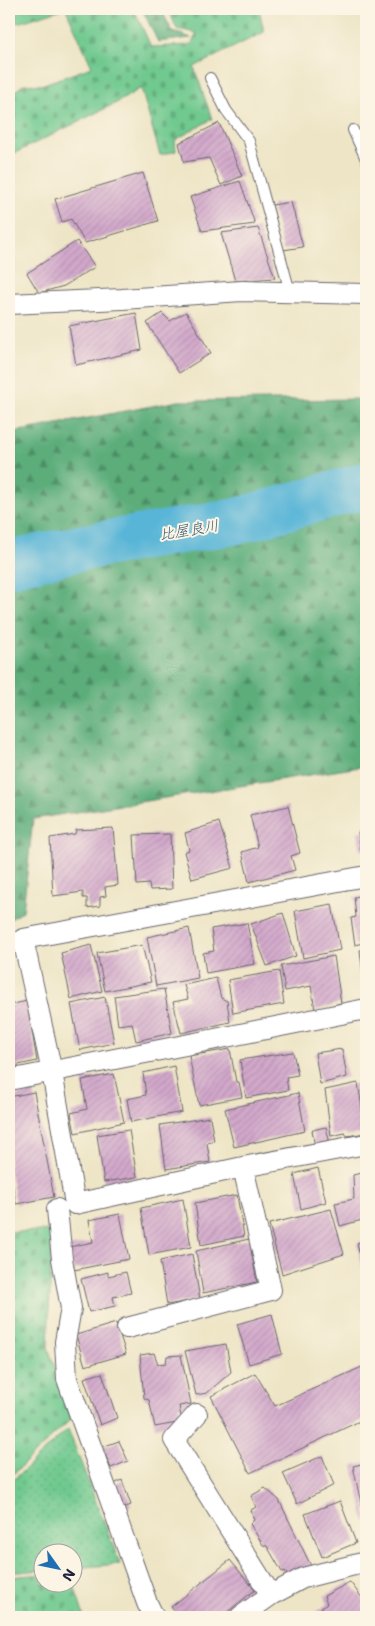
<svg xmlns="http://www.w3.org/2000/svg" width="375" height="1626" viewBox="0 0 375 1626" font-family="'Shantell Sans','Klee One',sans-serif">
	<style>
		.forest { fill: url(#forest-firs); stroke: #3f685a }
		.cemetery { fill: url(#cemetery-stones); stroke: #497665 }
		.park { fill: url(#park-dots); stroke: #497665 }
		.lines { fill: none; stroke-linecap: round; stroke-linejoin: round }
		.river { stroke: #59b5d7; stroke-width: 46 }
		.building { fill: url(#building-hatch) }
		.lane-casing { stroke: #69666c; stroke-width: 12 }
		.street-casing { stroke: #69666c; stroke-width: 22 }
		.lane { stroke: #fff; stroke-width: 10 }
		.street { stroke: #fff; stroke-width: 20 }
		.labels { text-anchor: middle; stroke-width: 4; stroke-linejoin: round; paint-order: stroke }
		.water-label { font-size: 15px; font-style: italic; fill: #355572; stroke: #fcf5e5 }
	</style>
	<defs>
		<pattern id="forest-firs" width="22" height="20" patternUnits="userSpaceOnUse" patternTransform="scale(1.25)"><rect width="22" height="20" fill="#5cad7a"/><path d="M5 1l3.5 6h-7zM16 11l3.5 6h-7z" fill="#4c8c65"/></pattern>
		<pattern id="cemetery-stones" width="16" height="16" patternUnits="userSpaceOnUse" patternTransform="scale(1.25)"><rect width="16" height="16" fill="#70c98f"/><path d="M2 7V4a2 2 0 0 1 4 0v3zM10 15v-3a2 2 0 0 1 4 0v3z" fill="#61ac7c"/></pattern>
		<pattern id="park-dots" width="8" height="8" patternUnits="userSpaceOnUse" patternTransform="scale(1.25)"><rect width="8" height="8" fill="#70c98f"/><path d="M2 2h.1M6 6h.1" fill="none" stroke="#61ac7c" stroke-width="1.8" stroke-linecap="round"/></pattern>
		<pattern id="building-hatch" width="6" height="6" patternUnits="userSpaceOnUse" patternTransform="scale(1.25)"><rect width="6" height="6" fill="#d2a8cb"/><path d="M-1 1l2-2M0 6l6-6M5 7l2-2" fill="none" stroke="#b490af"/></pattern>
	</defs>
	<rect width="100%" height="100%" fill="#fcf5e5"/>
	<filter id="ink" filterUnits="userSpaceOnUse"><feTurbulence type="fractalNoise" baseFrequency=".02" numOctaves="2"/><feDisplacementMap in="SourceGraphic" scale="10" xChannelSelector="R" yChannelSelector="G"/><feConvolveMatrix kernelMatrix="1 2 1 2 8 2 1 2 1" color-interpolation-filters="sRGB"/></filter>
	<filter id="wash" filterUnits="userSpaceOnUse"><feTurbulence type="fractalNoise" baseFrequency=".0096" numOctaves="4" result="noise"/><feDisplacementMap in="SourceGraphic" scale="20" xChannelSelector="R" yChannelSelector="G"/><feGaussianBlur stdDeviation="1.12" result="paint"/><feColorMatrix in="noise" values="0 0 0 0 0 0 0 0 0 0 0 0 0 0 0 0 0 1.4 0 .05"/><feComposite in="paint" operator="in"/></filter>
	<g filter="url(#wash)">
		<rect width="100%" height="100%" fill="#eee5c6"/>
		<path class="forest" d="M142 9H161L172 31 191 38 158 42Z
			M366 399V766L33 819 23 911 9 920V433L178 401Z"/>
		<path class="cemetery" d="M9 9H62L18 23 9 18Z
			M66 9H134L151 47 191 45 197 33 177 29 168 9H259L264 32 194 67 212 119 175 140 176 151 160 155 141 88 118 102 9 156V96L24 84 41 85 92 67Z
			M52 1231 48 1347 71 1419 9 1478V1232Z
			M42 1574V1584L73 1582 84 1617H9V1577Z"/>
		<path class="park" d="M68 1429 120 1564 73 1568 72 1554H42V1570L9 1573V1484Z"/>
		<g class="lines">
			<path class="river" d="M9 564 80 548 238 521 366 485"/>
		</g>
		<g id="blocks">
			<path class="building" d="M219 123 242 176 221 185 209 158 184 162 179 143Z
				M143 173 158 221 85 243 71 219 62 222 55 199Z
				M240 181 255 224 202 231 190 197Z
				M291 202 303 247 283 250 272 205Z
				M258 228 275 278 235 281 221 233Z
				M77 241 95 267 64 286 39 293 27 273Z
				M186 312 211 353 179 373 147 323 162 313 170 321Z
				M136 313 142 350 76 365 69 326Z
				M288 806 300 853 291 856 295 870 249 882 242 852 258 847 250 815Z
				M219 822 233 868 192 879 184 852 189 850 185 833Z
				M113 828 118 885 105 887 106 896 100 897V906L87 908V898H83V892L53 896 50 838 75 834 76 830Z
				M366 830V850L361 851 358 832Z
				M170 834 172 889 150 890 149 884 137 885 134 835Z
				M366 895V942L355 945 351 918 356 917 354 897Z
				M332 904 340 950 303 958 295 911Z
				M283 913 296 956 267 966 251 924Z
				M247 923 255 964 206 973 203 953 214 951 211 929Z
				M189 928 198 978 156 986 147 937Z
				M91 945 102 991 71 999 61 953Z
				M142 945 151 982 105 991 97 953Z
				M366 949V977L363 976 360 950Z
				M334 956 341 1003 315 1010 311 986 285 991 281 966Z
				M279 971 284 1004 233 1013 228 980Z
				M216 978 221 998 227 1001 230 1022 181 1033 173 1002 188 999 184 985Z
				M164 989 172 1033 136 1041 132 1023 118 1025 114 996Z
				M105 997 114 1043 80 1050 71 1004Z
				M27 1001 37 1061 18 1065V1071L9 1072V1005Z
				M230 1049 236 1082H239L242 1097 199 1105 189 1056Z
				M342 1049 347 1077 320 1084 315 1053Z
				M293 1052 298 1075 286 1077 288 1090 246 1098 240 1060Z
				M174 1066 182 1112 131 1122 127 1099 146 1095 143 1073Z
				M114 1074 124 1122 75 1133 71 1113 87 1109 82 1080Z
				M358 1083 366 1133 347 1136 345 1133 331 1136 325 1090Z
				M34 1092 54 1197 16 1204 9 1167V1097Z
				M298 1093 305 1131 234 1147 225 1109Z
				M210 1117 214 1141 207 1143 210 1162 166 1169 160 1125Z
				M326 1127 330 1144 315 1147 312 1130Z
				M129 1130 137 1177 104 1182 97 1135Z
				M318 1168 326 1202 301 1209 294 1174Z
				M366 1172V1219L340 1226 335 1203 354 1199 353 1175Z
				M237 1195 244 1236 201 1245 195 1203Z
				M183 1199 191 1247 149 1255 141 1208Z
				M331 1209 344 1254 282 1274 269 1224Z
				M120 1214 129 1259 74 1270 69 1247 93 1242 89 1220Z
				M249 1239 257 1282 203 1293 196 1251Z
				M366 1240V1275H364L357 1243Z
				M192 1254 200 1299 167 1305 160 1261Z
				M108 1272V1276L126 1272 131 1293 113 1297 115 1306 89 1312 81 1279Z
				M272 1314 282 1354 249 1364 237 1324Z
				M116 1323 126 1354 85 1366 76 1335Z
				M226 1344 231 1372 207 1393 196 1395 185 1351Z
				M154 1353 158 1364 166 1363 167 1356 181 1355 191 1404 179 1406 182 1422 155 1427 149 1400 144 1398 140 1355Z
				M362 1367 366 1377V1418L250 1473 211 1396 255 1373 275 1406Z
				M102 1373 117 1418 100 1425 84 1378Z
				M119 1441 128 1461 111 1468 102 1447Z
				M322 1456 334 1485 297 1504 283 1473Z
				M366 1463V1522H365L353 1466Z
				M122 1480 131 1505 121 1509 112 1485Z
				M265 1488 279 1500 311 1566 289 1578 285 1571 282 1572 267 1546 263 1545 250 1524 254 1520 251 1510 256 1507 251 1496Z
				M340 1501 356 1543 322 1557 305 1514Z
				M230 1560 255 1590 221 1617H179L171 1607Z
				M350 1582 366 1603 363 1605 366 1612V1617H309L327 1604 324 1596Z"/>
		</g>
	</g>
	<g filter="url(#ink)">
		<use href="#blocks" fill-opacity="0" stroke="#69666c" stroke-width="1"/>
		<g class="lines">
			<g class="lane-casing">
				<path id="lane" d="M210 78 226 110 249 141 290 292
					M353 130 366 159"/>
			</g>
			<g class="street-casing">
				<path id="street" d="M9 304 122 299 242 291 366 294
					M366 876 23 939 52 1072 75 1204 243 1167 366 1144
					M9 1080 366 1009
					M57 1209 62 1259 71 1308 65 1342 67 1379 147 1603 154 1617
					M127 1328 271 1290 243 1167
					M197 1414 174 1440 271 1595
					M240 1617 271 1595 303 1578 366 1562"/>
			</g>
			<use href="#lane" class="lane"/>
			<use href="#street" class="street"/>
		</g>
	</g>
	<g class="labels">
		<g class="water-label">
			<text transform="translate(189 530) rotate(-9)" y="5">比屋良川</text>
		</g>
	</g>
	<rect width="375" height="1626" fill="none" stroke="#fcf5e5" stroke-width="30"/>
	<g transform="translate(58 1568) rotate(123)"><circle r="24" fill="#fcf5e5" stroke="#a5a1a1"/>
	<path d="M0-4L9 19L0 12L-9 19Z" fill="#1f6fb2"/>
	<text y="-8" font-size="14" font-weight="bold" text-anchor="middle" fill="#22223b">N</text>
	</g>
</svg>
